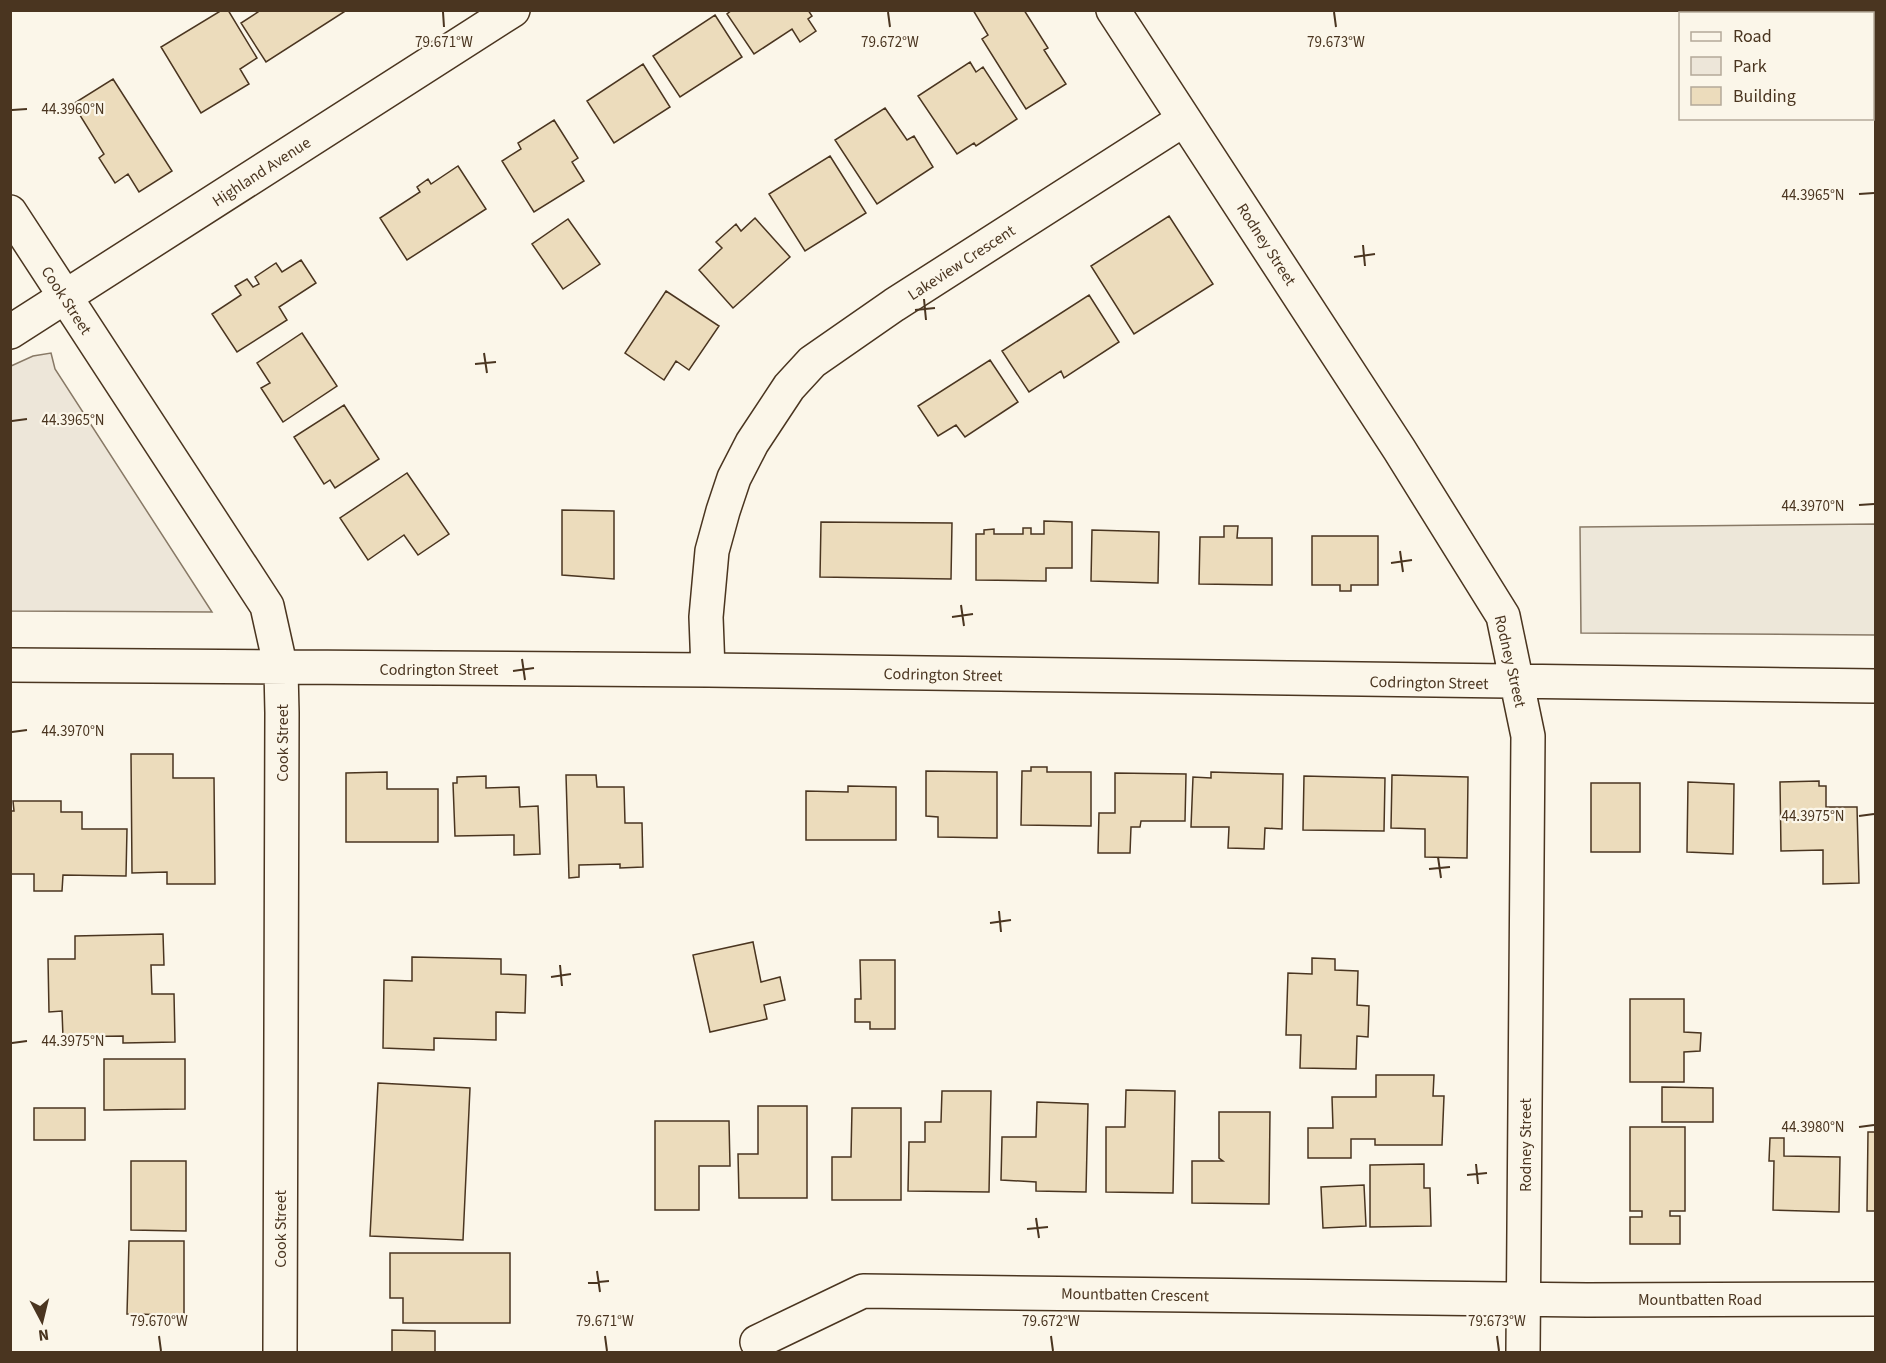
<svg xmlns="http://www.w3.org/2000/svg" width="1886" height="1363" viewBox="0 0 1886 1363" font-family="'Source Sans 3',sans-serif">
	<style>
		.green { fill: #ede6d9; stroke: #887966; stroke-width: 1.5 }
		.parking { fill: #ede7d9; stroke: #887966; stroke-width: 1.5 }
		.building { fill: #ecdcbc; stroke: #4a3520; stroke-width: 1.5 }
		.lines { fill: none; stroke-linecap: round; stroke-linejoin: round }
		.minor-casing { stroke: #4a3520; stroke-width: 36 }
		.minor { stroke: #fbf6e9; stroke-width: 33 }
		.ticks { fill: none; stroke: #4a3520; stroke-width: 2 }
		.labels { text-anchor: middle; stroke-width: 4.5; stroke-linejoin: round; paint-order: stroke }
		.street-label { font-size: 16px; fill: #4a3520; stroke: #fbf6e9 }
		.ticks-label { font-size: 15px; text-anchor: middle; fill: #4a3520; stroke: #fbf6e9; stroke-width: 4.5; stroke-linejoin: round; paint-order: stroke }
	</style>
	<rect width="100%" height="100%" fill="#fbf6e9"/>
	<path class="green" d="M51 353 55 369 212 612 11 611V366L33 356Z"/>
	<path class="parking" d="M1875 524V635L1581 633 1580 527Z"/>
	<path class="building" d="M222 10H228L257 58 240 69 249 84 201 113 161 47Z
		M257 10H347L266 62 241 23 258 12Z
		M732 10H808L812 16 808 19 816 31 800 42 792 29 754 54 727 14Z
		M973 10H1024L1048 48 1044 50 1066 84 1026 109 982 39 988 35Z
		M715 15 742 57 680 97 653 56Z
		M970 62 976 72 983 67 1017 119 976 146 974 143 957 154 918 96Z
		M643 64 670 107 614 143 587 101Z
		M113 79 172 171 139 192 128 174 115 183 99 158 104 154 73 104Z
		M885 108 907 140 914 136 933 167 877 204 835 140Z
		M554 120 578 158 572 162 584 181 534 212 502 161 521 149 518 143Z
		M830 156 866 213 805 251 769 194Z
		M458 166 486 209 407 260 380 218 420 192 417 187 428 179 431 184Z
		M1169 216 1213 284 1134 334 1091 266Z
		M755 218 790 257 733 308 699 270 722 248 716 242 736 224 741 231Z
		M568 219 600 264 563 289 532 244Z
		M301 260 316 283 279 307 287 320 237 352 212 314 241 295 235 286 247 279 253 287 259 284 255 277 276 263 282 272Z
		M666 291 719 326 689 370 676 361 664 380 625 353Z
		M1089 295 1119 342 1064 378 1061 371 1029 392 1002 351Z
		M302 333 337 386 283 422 261 388 270 383 257 363Z
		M990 360 1018 402 965 437 956 425 938 436 918 406Z
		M344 405 379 459 335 488 330 480 324 484 294 437Z
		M407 473 449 534 418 555 404 535 368 560 340 518Z
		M562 510 614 511V579L562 575Z
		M1044 521 1072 522V568H1046V581L976 580V534H984V530L994 529V534H1023V528H1031V534H1044Z
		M821 522 952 523 951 579 820 577Z
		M1224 526H1238L1237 538H1272V585L1199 584 1200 537H1224Z
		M1092 530 1159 532 1158 583 1091 581Z
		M1312 536H1378V585H1351V591H1340V585H1312Z
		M131 754H173V778H214L215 884H167V872L132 873Z
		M1031 767H1047V772H1091V826L1021 825 1022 771H1031Z
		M926 771 997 772V838L938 837V817L926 816Z
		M387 772V789H438V842H346V773Z
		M1211 772 1283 774 1282 829 1265 828 1264 849 1228 848 1229 827H1191L1193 777 1211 778Z
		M1115 773 1186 774 1185 821H1141L1140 827H1131L1130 853H1098L1099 813H1115Z
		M566 775H596L597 787H624L625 823H642L643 867 620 868V864L579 865V877L569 878Z
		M1392 775 1468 777 1467 858 1425 857V829L1391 828Z
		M486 776V788L519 787 520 807 538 806 540 854 514 855V835L455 836 453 783H457V777Z
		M1304 776 1385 778 1384 831 1303 830Z
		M1819 781V786H1826V807H1857L1859 883 1823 884V850L1781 851 1780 782Z
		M1688 782 1734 784 1733 854 1687 852Z
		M1591 783H1640V852H1591Z
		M848 786 896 787V840H806V791L848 792Z
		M13 801H61V812H82V829H127L126 876 63 875 62 891H34V874H10V811H14Z
		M163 934 164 965H151L152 994H174L175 1042 123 1043V1036L63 1037 62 1011 49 1012 48 959H75V936Z
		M753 942 761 982 780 977 785 1000 764 1005 767 1019 710 1032 693 955Z
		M412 957 501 959V974L526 975 525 1013 496 1012V1040L434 1038V1050L383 1048 384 980 412 981Z
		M1312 958 1335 959V970L1358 971 1357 1005 1369 1006 1368 1037 1357 1036 1356 1069 1300 1068 1301 1035H1286L1288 973 1312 974Z
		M860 960H895V1029H870V1022H855V999H861Z
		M1630 999H1684V1032L1701 1033 1700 1051 1684 1052V1082H1630Z
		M104 1059H185V1109L104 1110Z
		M1376 1075H1434L1433 1096H1444L1442 1145H1375V1139H1351V1158H1308V1128H1333L1332 1097H1376Z
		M378 1083 470 1088 463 1240 370 1236Z
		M1662 1087 1713 1088V1122H1662Z
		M1126 1090 1175 1091 1173 1193 1106 1192V1127H1125Z
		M942 1091H991L989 1192 908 1191 909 1142H925V1122H941Z
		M1037 1102 1088 1104 1086 1192 1036 1191V1182L1001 1180 1002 1137H1036Z
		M758 1106H807V1198H739L738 1154H758Z
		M34 1108H85V1140H34Z
		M852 1108H901V1200H832V1157H851Z
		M1219 1112H1270L1269 1204 1192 1203V1161H1223L1219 1158Z
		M655 1121H729L730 1166H699V1210H655Z
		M1630 1127H1685V1211H1670V1216H1680V1244H1630V1217H1642V1211H1630Z
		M1868 1132H1876V1211H1867Z
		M1770 1138H1784V1156L1840 1157 1839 1212 1773 1210 1774 1161H1769Z
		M131 1161H186V1231L131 1230Z
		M1424 1164V1188H1430L1431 1226 1370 1227V1165Z
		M1364 1185 1366 1226 1323 1228 1321 1187Z
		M129 1241H184V1315L127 1314Z
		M390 1253H510V1323H403V1298H390Z
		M392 1330 435 1331V1352H392Z"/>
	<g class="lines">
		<g class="minor-casing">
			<path id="minor" d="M1113 10 1399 449 1503 616 1528 736 1523 1352
				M10 212 267 606 281 669 282 713 280 1352
				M10 332 513 10
				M10 665 708 670 1876 686
				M708 670 706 617 712 551 723 511 734 478 752 443 789 387 812 362 894 305 1183 120
				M757 1342 863 1291 1587 1300 1876 1299"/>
		</g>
		<use href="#minor" class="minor"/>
	</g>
	<path class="ticks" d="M443 12 444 27M888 12 890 27M1334 12 1336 27M12 110 27 109M1859 194 1874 193M1363 245 1365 266M1354 257 1375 254M924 299 926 320M915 310 935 308M484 353 487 373M475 364 496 362M12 421 27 419M1859 505 1874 504M1400 551 1403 572M1391 563 1412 560M961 605 964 626M952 617 973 614M522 659 525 680M513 671 534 668M12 732 27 730M1859 816 1874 814M1438 857 1441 878M1429 869 1450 867M999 911 1001 932M990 923 1011 920M560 965 562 986M551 977 571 974M12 1043 27 1041M1859 1127 1874 1125M1476 1164 1478 1184M1467 1175 1487 1173M1036 1218 1039 1238M1027 1229 1048 1227M597 1271 600 1292M588 1283 609 1281M159 1336 161 1351M605 1336 607 1351M1051 1336 1053 1351M1497 1336 1499 1351"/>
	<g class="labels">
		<g class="street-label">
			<text transform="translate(261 171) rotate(-33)" y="6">Highland Avenue</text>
			<text transform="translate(1267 244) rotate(57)" y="6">Rodney Street</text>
			<text transform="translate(961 262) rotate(-33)" y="6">Lakeview Crescent</text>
			<text transform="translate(67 300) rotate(57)" y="6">Cook Street</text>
			<text transform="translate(1511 661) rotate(77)" y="6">Rodney Street</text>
			<text x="439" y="675">Codrington Street</text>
			<text transform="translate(943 674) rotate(1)" y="6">Codrington Street</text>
			<text transform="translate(1429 682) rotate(1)" y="6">Codrington Street</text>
			<text transform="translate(282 743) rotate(-90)" y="6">Cook Street</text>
			<text transform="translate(1525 1145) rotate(-90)" y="6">Rodney Street</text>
			<text transform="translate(280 1229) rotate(-90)" y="6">Cook Street</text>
			<text transform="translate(1135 1294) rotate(1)" y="6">Mountbatten Crescent</text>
			<text x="1700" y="1305">Mountbatten Road</text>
		</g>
	</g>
	<g class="ticks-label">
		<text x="444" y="47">79.671°W</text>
		<text x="890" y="47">79.672°W</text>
		<text x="1336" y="47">79.673°W</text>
		<text x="73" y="114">44.3960°N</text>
		<text x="1813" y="200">44.3965°N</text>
		<text x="73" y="425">44.3965°N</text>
		<text x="1813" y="511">44.3970°N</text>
		<text x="73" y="736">44.3970°N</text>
		<text x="1813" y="821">44.3975°N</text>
		<text x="73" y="1046">44.3975°N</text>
		<text x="1813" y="1132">44.3980°N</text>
		<text x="159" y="1326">79.670°W</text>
		<text x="605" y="1326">79.671°W</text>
		<text x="1051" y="1326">79.672°W</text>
		<text x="1497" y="1326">79.673°W</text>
	</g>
	<rect width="1886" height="1363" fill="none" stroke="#4a3520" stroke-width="24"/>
	<rect x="1679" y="12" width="195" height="108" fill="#fbf6e9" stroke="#b4a999" stroke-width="1.5"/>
	<rect x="1691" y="32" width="30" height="9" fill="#fbf6e9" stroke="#b4a999" stroke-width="1.5"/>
	<text x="1733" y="42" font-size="18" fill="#4a3520">Road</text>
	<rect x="1691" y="57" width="30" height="18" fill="#ede6d9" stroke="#b4a999" stroke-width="1.5"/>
	<text x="1733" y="72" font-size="18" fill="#4a3520">Park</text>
	<rect x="1691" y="87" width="30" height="18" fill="#ecdcbc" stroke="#b4a999" stroke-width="1.5"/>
	<text x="1733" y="102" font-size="18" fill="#4a3520">Building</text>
	<g transform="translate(42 1321) rotate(173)" stroke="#fbf6e9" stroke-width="4.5" paint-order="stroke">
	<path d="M0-4.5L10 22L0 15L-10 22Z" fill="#4a3520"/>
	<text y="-9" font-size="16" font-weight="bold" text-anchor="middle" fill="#4a3520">N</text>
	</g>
</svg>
